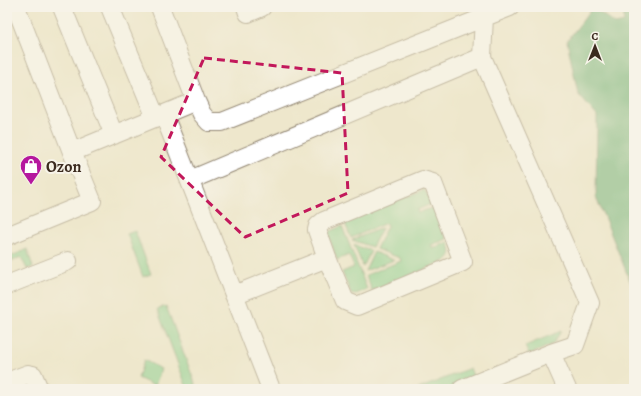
<svg xmlns="http://www.w3.org/2000/svg" width="641" height="396" viewBox="0 0 641 396" font-family="Alegreya,serif">
	<style>
		.green { fill: #80cd8c; stroke: #5e7c55 }
		.forest { fill: #68b078; stroke: #526d4b }
		.lines { fill: none; stroke-linecap: round; stroke-linejoin: round }
		.minor-casing { stroke: #948875; stroke-width: 20 }
		.minor { stroke: #fff; stroke-width: 18 }
		.marked { fill: none; stroke: #c2185b; stroke-width: 3; stroke-dasharray: 8 5; stroke-linejoin: round }
		.labels { text-anchor: middle; stroke-width: 4; stroke-linejoin: round; paint-order: stroke }
		.poi-label { font-size: 16px; font-weight: bold; fill: #3b2a1e; stroke: #f7f3e8; text-anchor: start }
	</style>
	<rect width="100%" height="100%" fill="#f7f3e8"/>
	<filter id="ink" filterUnits="userSpaceOnUse"><feTurbulence type="fractalNoise" baseFrequency=".025" numOctaves="2"/><feDisplacementMap in="SourceGraphic" scale="8" xChannelSelector="R" yChannelSelector="G"/><feConvolveMatrix kernelMatrix="1 2 1 2 8 2 1 2 1" color-interpolation-filters="sRGB"/></filter>
	<filter id="wash" filterUnits="userSpaceOnUse"><feTurbulence type="fractalNoise" baseFrequency=".012" numOctaves="4" result="noise"/><feDisplacementMap in="SourceGraphic" scale="16" xChannelSelector="R" yChannelSelector="G"/><feGaussianBlur stdDeviation="0.9" result="paint"/><feColorMatrix in="noise" values="0 0 0 0 0 0 0 0 0 0 0 0 0 0 0 0 0 1.4 0 .05"/><feComposite in="paint" operator="in"/></filter>
	<g filter="url(#wash)">
		<rect width="100%" height="100%" fill="#eee7cc"/>
		<path class="green" d="M424 190 433 203 417 210 418 213 434 207 447 239 431 245 433 249 448 242C452 251 452 255 445 261L372 291 366 275 401 261 400 258 376 249 387 226 386 223 351 238 344 221Z
			M342 226 367 289 354 295 351 293 342 272 354 267 349 255 337 260 328 234V232Z
			M382 228 372 247 352 240Z
			M135 231 151 274 143 277 127 234Z
			M354 245 371 251 363 267Z
			M7 248 12 256 27 249 33 267 27 269 21 257 7 263Z
			M374 252 394 260 365 271Z
			M166 306 196 386 187 388 157 309Z
			M561 331 553 344 529 355 525 346Z
			M144 360 161 369 155 386 138 378Z
			M470 368 475 381 455 389H418Z"/>
		<path class="forest" d="M593 7 615 24 624 22 623 7H634V291L596 197 597 116 578 94 567 41Z"/>
	</g>
	<g filter="url(#ink)">
		<g class="lines">
			<g class="minor-casing">
				<path id="minor" d="M16 7 72 152
					M62 7 114 135
					M110 7 156 118
					M160 7 196 101
					M246 7 248 13 262 7
					M484 17 482 57 590 303 575 345 551 353 567 389
					M164 115 271 389
					M190 180 482 57
					M7 236 92 201 72 152 196 101 202 114 209 122H222L510 7
					M7 285 68 261
					M234 295 327 258 317 230 318 226 324 221 423 180 433 183 463 262 357 306 345 301 327 258
					M7 382 28 374 33 375 39 389
					M462 389 551 353"/>
			</g>
			<use href="#minor" class="minor"/>
		</g>
	</g>
	<path d="M0 0H641V396H0ZM204 58 342 73 348 193 245 237 161 157Z" fill="#eee7cc" fill-opacity=".55" fill-rule="evenodd"/>
	<path class="marked" d="M204 58 342 73 348 193 245 237 161 157Z"/>
	<defs>
		<g id="shop-pin" transform="scale(1.15)"><path d="M0 17L-7.5 6A9.5 9.5 0 1 1 7.5 6Z" fill="#b5179e" stroke="#f7f3e8"/><path d="M-5-2.5h2.3a2.7 3.5 0 0 1 5.4 0H5L5.5 6h-11ZM-1.5-2.5h3a1.5 2.3 0 0 0-3 0Z" fill="#fff"/></g>
	</defs>
	<g fill-rule="evenodd">
		<use href="#shop-pin" x="31" y="166"/>
	</g>
	<g class="labels">
		<g class="poi-label">
			<text x="46" y="172">Ozon</text>
		</g>
	</g>
	<rect width="641" height="396" fill="none" stroke="#f7f3e8" stroke-width="24"/>
	<g transform="translate(595 46)" stroke="#f7f3e8" stroke-width="3" paint-order="stroke">
	<path d="M0-3L7 15L0 10L-7 15Z" fill="#3b2a1e"/>
	<text y="-6" font-size="11" font-weight="bold" text-anchor="middle" fill="#3b2a1e">С</text>
	</g>
</svg>
